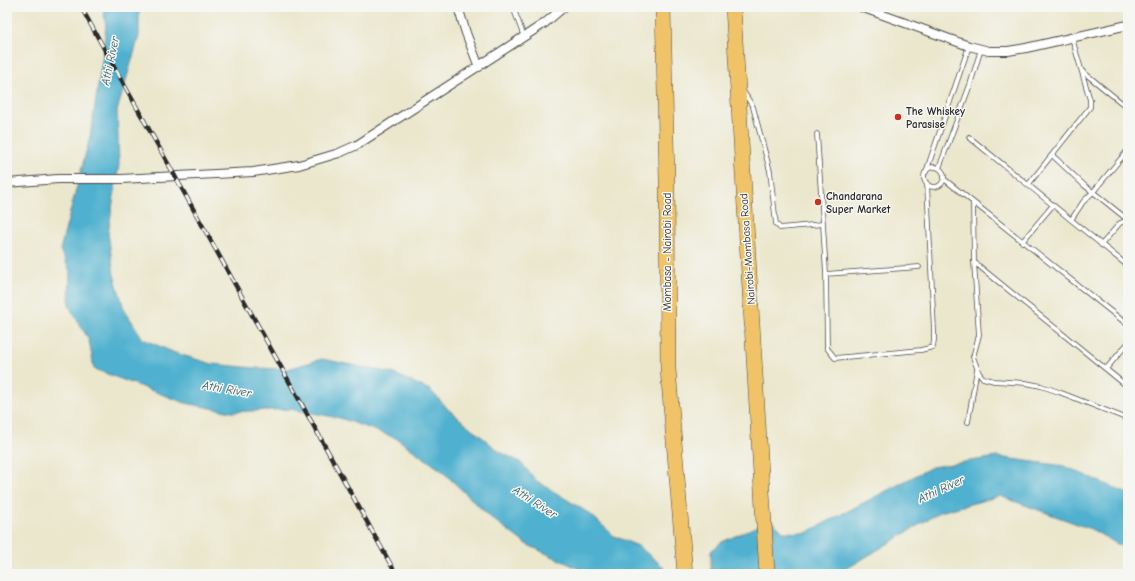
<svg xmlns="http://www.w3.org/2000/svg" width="1135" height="581" viewBox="0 0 1135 581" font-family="'Comic Neue',sans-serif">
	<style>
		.water { fill: #50b1cf; stroke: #3e6e7d }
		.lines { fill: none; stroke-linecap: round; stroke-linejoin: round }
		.lane-casing { stroke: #484743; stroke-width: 5.5 }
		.street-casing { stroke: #484743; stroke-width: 10 }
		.highway-casing { stroke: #484743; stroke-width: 16 }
		.lane { stroke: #fff; stroke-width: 4 }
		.street { stroke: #fff; stroke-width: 8 }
		.highway { stroke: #f0c369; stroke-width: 15 }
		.rail-casing { stroke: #2b2b2b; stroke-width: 4.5 }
		.rail { stroke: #f6f6f2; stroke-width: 3; stroke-dasharray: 9; stroke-linecap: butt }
		.poi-dot { fill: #c8321e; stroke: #f6f6f2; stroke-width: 1.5 }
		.labels { text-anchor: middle; stroke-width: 3; stroke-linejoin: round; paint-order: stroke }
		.poi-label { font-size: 11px; font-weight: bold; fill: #2b2b2b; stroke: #f6f6f2; text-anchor: start }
		.street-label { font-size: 11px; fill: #2b2b2b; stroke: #f6f6f2 }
		.water-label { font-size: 12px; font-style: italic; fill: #385a64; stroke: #f6f6f2 }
	</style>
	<rect width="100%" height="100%" fill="#f6f6f2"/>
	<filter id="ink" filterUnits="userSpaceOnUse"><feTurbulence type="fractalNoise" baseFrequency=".025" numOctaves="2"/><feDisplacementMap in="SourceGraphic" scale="8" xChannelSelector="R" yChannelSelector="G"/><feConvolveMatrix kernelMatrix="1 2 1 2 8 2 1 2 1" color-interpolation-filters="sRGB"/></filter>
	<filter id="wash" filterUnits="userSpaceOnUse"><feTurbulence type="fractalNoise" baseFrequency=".012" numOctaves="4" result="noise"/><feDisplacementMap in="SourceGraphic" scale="16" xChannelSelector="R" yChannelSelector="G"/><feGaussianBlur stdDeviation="0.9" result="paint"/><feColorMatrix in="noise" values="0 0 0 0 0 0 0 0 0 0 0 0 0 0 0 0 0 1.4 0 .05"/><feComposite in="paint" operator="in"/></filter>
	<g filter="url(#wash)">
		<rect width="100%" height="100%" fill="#ebe7cd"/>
		<path class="water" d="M103 7H139V36L117 111 119 165 108 233 114 275 124 309 143 339 175 353 212 364 254 368 288 369 322 359 392 373 430 390 449 410 500 452 520 462 537 481 590 514 614 536 638 546 659 563 670 574H590L526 544 490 517 441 470 396 438 340 418 290 409 232 412 185 403 94 369 89 340 69 306 70 271 60 250 90 137 102 61 106 26Z
			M997 457 1064 466 1128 494V550L1091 529 1000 496 940 512 838 574H703L711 570V551L722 542 771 520 783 532 806 533 932 467Z"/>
	</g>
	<g filter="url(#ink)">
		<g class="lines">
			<g class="lane-casing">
				<path id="lane" d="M513 7 524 37
					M1082 71 1128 108
					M743 91 753 107 770 171 776 224 780 228 823 224 817 134
					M969 137 1128 266
					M1052 155 1085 186 1093 192 1083 202 1071 220
					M924 177a10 10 0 1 1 20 0a10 10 0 1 1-20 0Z
					M939 168 970 85 981 49
					M926 172 969 46
					M944 179 1128 325
					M1028 185 1090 107V100L1072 38
					M973 202 974 262 979 335 973 357 979 373 983 378 994 381 1026 383 1041 386 1059 392 1128 419
					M1128 220 1093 192 1128 150
					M823 224 826 274 827 348 835 358 921 350 933 347 934 340V331L927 183
					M1022 242 1053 205
					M1101 245 1120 223 1128 220
					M974 262 1128 387
					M826 274 919 267
					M1106 369 1128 343
					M968 422 977 369"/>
			</g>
			<g class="street-casing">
				<path id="street" d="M458 7 466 33 479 67
					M861 7 969 46 989 51H1008L1026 48 1128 25
					M7 183 58 179H121L253 172 299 165 339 153 357 145 545 23 564 7"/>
			</g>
			<g class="highway-casing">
				<path id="highway" d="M663 7 667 180 668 369 685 574
					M733 7 767 574"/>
			</g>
			<use href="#lane" class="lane"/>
			<use href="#street" class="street"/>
			<use href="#highway" class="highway"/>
			<g class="rail-casing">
				<path id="rail" d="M81 7 396 574"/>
			</g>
			<use href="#rail" class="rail"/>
		</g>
	</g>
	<g class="poi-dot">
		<circle cx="898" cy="117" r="4"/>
		<circle cx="818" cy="202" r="4"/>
	</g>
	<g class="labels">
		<g class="poi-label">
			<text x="906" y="115">The Whiskey<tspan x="906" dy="13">Parasise</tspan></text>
			<text x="826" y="200">Chandarana<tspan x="826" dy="13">Super Market</tspan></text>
		</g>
		<g class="street-label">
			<text transform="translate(747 249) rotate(-94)" y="4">Nairobi-Mombasa Road</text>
			<text transform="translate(667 252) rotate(-90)" y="4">Mombasa - Nairobi Road</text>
		</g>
		<g class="water-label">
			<text transform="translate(110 61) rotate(-78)" y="4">Athi River</text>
			<text transform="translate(227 389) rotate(10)" y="4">Athi River</text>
			<text transform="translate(941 489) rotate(-25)" y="4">Athi River</text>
			<text transform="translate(535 502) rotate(33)" y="4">Athi River</text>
		</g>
	</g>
	<rect width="1135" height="581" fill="none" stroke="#f6f6f2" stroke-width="24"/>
</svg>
